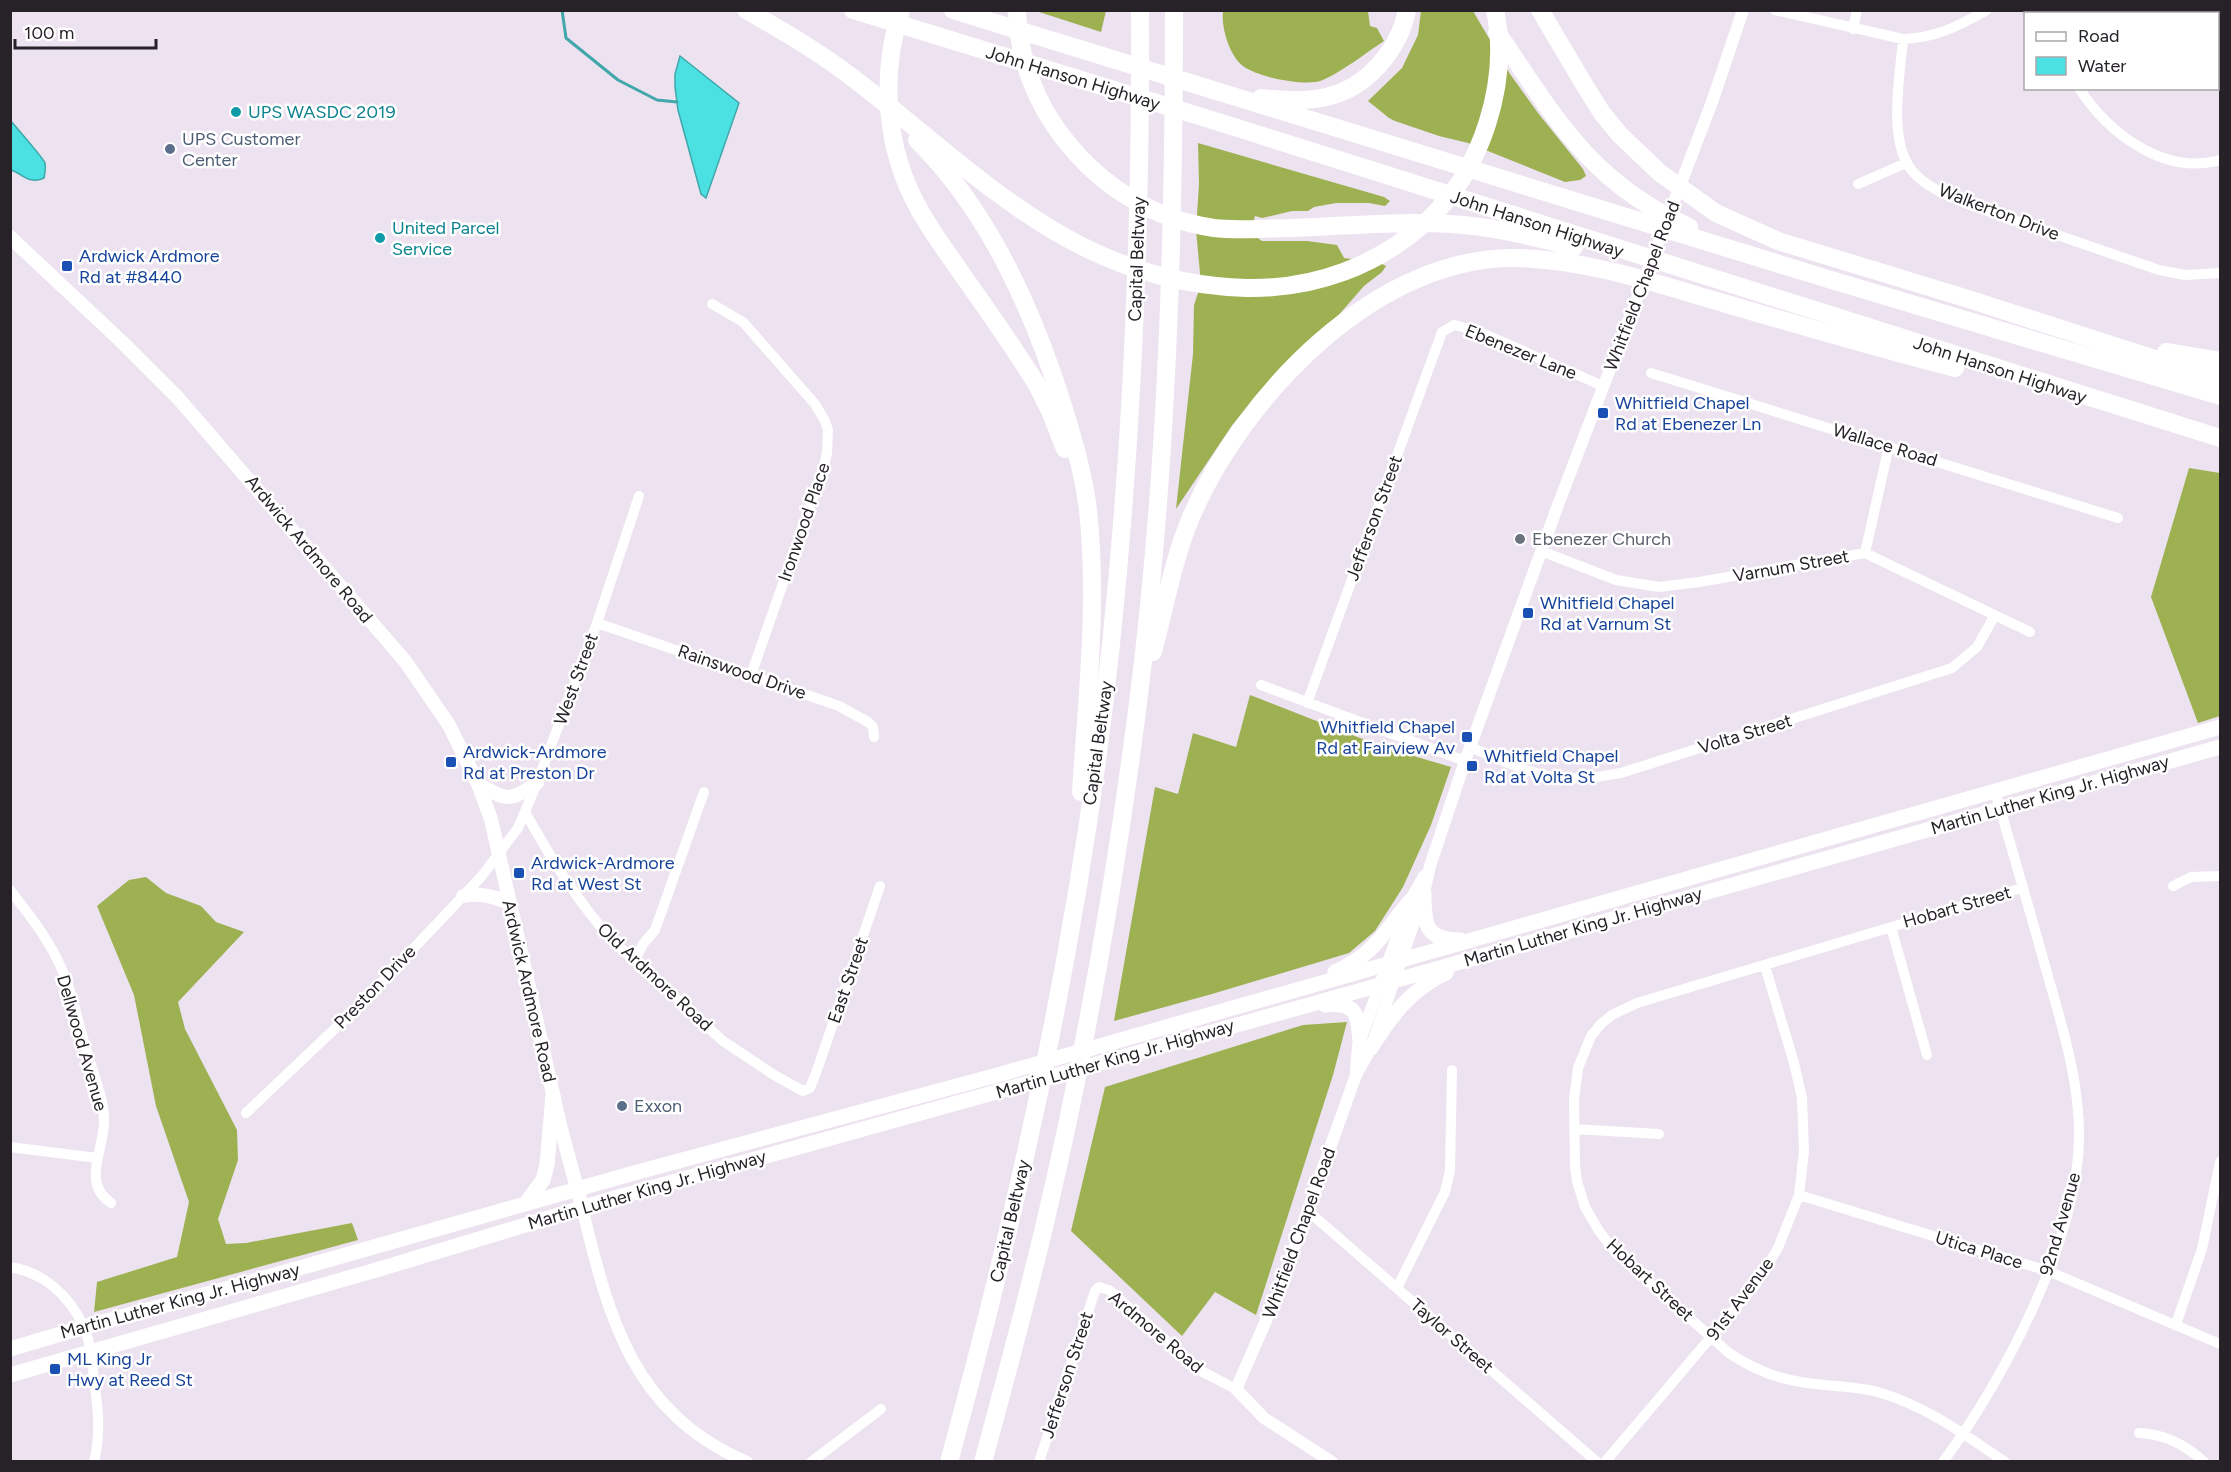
<svg xmlns="http://www.w3.org/2000/svg" width="2231" height="1472" viewBox="0 0 2231 1472" font-family="Figtree,sans-serif">
	<style>
		.forest { fill: #9db152 }
		.water { fill: #4be0e1; stroke: #40a7aa; stroke-width: 1.5 }
		.lines { fill: none; stroke-linecap: round; stroke-linejoin: round }
		.stream { stroke: #40a7aa; stroke-width: 3 }
		.minor { stroke: #fff; stroke-width: 10 }
		.tertiary { stroke: #fff; stroke-width: 12 }
		.secondary { stroke: #fff; stroke-width: 14 }
		.primary { stroke: #fff; stroke-width: 15 }
		.motorway { stroke: #fff; stroke-width: 18 }
		.culture-dot { fill: #0f9aa8; stroke: #fff; stroke-width: 2 }
		.service-dot { fill: #5c6f8a; stroke: #fff; stroke-width: 2 }
		.transit-dot { fill: #1a4fb4; stroke: #fff; stroke-width: 2 }
		.worship-dot { fill: #6b7280; stroke: #fff; stroke-width: 2 }
		.labels { text-anchor: middle; stroke-width: 5; stroke-linejoin: round; paint-order: stroke }
		.street-label { font-size: 18px; fill: #262228; stroke: #fff }
		.culture-label { font-size: 18px; fill: #0d838f; stroke: #fff; text-anchor: start }
		.service-label { font-size: 18px; fill: #4e5e75; stroke: #fff; text-anchor: start }
		.transit-label { font-size: 18px; fill: #164399; stroke: #fff; text-anchor: start }
		.worship-label { font-size: 18px; fill: #5b616d; stroke: #fff; text-anchor: start }
	</style>
	<rect width="100%" height="100%" fill="#ede2f0"/>
	<path class="forest" d="M1036 11H1106L1101 32Z
		M1223 11H1368L1370 26 1377 28 1384 41C1367 52 1338 75 1320 81 1303 86 1257 77 1243 66 1229 55 1221 27 1223 11Z
		M1421 11H1473L1510 74 1538 113 1583 169 1586 176 1580 180 1565 182 1468 143 1439 136 1395 121 1389 118 1368 101 1402 68 1418 35Z
		M1198 143 1384 197 1390 201 1385 206 1369 203H1336L1314 207 1308 211H1292L1262 218 1255 216 1253 223 1256 237 1262 241H1307L1337 245 1344 258C1360 261 1371 257 1386 266L1382 272 1364 286 1329 326 1307 344 1233 424 1176 509 1193 354 1194 305 1201 284 1196 230 1199 184Z
		M2189 468 2220 473V716L2198 723 2151 597Z
		M1250 695 1383 747 1451 767 1431 825 1403 887 1375 931 1349 953 1212 994 1114 1021 1155 787 1178 794 1193 733 1236 747Z
		M146 877 166 893 201 906 216 922 244 932 178 1002 185 1029 237 1130 238 1160 218 1219 226 1244 246 1243 352 1223 358 1240 94 1312 97 1282 177 1257 189 1202 156 1106 134 995 97 906 129 880Z
		M1347 1022 1333 1075 1256 1315 1215 1292 1182 1336 1071 1231 1105 1087 1303 1025Z"/>
	<path class="water" d="M680 56 739 103 706 198 701 194 678 110 675 87V74Z
		M10 120C16 127 43 158 45 163 46 168 45 173 44 178 29 185 23 174 11 170Z"/>
	<g class="lines">
		<path class="stream" d="M562 10 566 38 618 80 657 100 677 102"/>
		<path class="minor" d="M1775 10 1903 39C1935 38 1959 26 1987 10
			M2035 10 2037 14
			M2174 10V14
			M1853 29 1857 10
			M1903 39C1900 78 1887 141 1913 172 1927 188 1951 197 1970 205L2159 270 2185 275 2220 273
			M2079 88C2108 133 2164 176 2220 160
			M1858 184 1906 163
			M712 304 743 322 815 404 825 421 828 430 827 453 824 466 751 675
			M1651 373 2118 518
			M1541 551 1616 580 1659 587 1699 582 1865 553 2030 632
			M1865 553 1889 446
			M597 623 839 706 868 722 873 727 874 737
			M1261 685 1465 761
			M1307 703 1442 332 1454 325 1475 330 1603 386
			M1470 747C1500 759 1532 776 1564 778 1583 780 1602 776 1621 773L1952 668 1977 647 1995 615
			M525 812C551 858 578 903 614 942L723 1041 774 1075 803 1091 810 1088 816 1073 880 886
			M2173 886 2191 877 2220 876
			M10 890C27 912 45 934 57 959 72 988 78 1024 88 1055 94 1076 103 1097 104 1118 106 1147 80 1182 111 1203
			M1891 927 1927 1055
			M635 960 643 944 655 930 704 792
			M246 1113 362 1003 481 877 518 828 537 783 597 623 639 496
			M1574 1129 1659 1134
			M10 1147 97 1158
			M1799 1195 2048 1271 2220 1344
			M1308 1211 1597 1462
			M10 1267C44 1272 69 1296 83 1325 91 1342 92 1362 94 1379 98 1408 101 1433 94 1462
			M1397 1288 1445 1192 1450 1171 1452 1070
			M2176 1324 2202 1249 2220 1162
			M2139 1433C2164 1434 2186 1445 2204 1462
			M811 1462 881 1409
			M1039 1462 1095 1291 1099 1287 1109 1290 1115 1295 1199 1370 1236 1389
			M1605 1462 1756 1284 1778 1248 1799 1195 1804 1151 1802 1098 1794 1063 1765 966
			M1943 1462C2003 1380 2077 1242 2079 1139 2080 1078 2060 1020 2044 962 2028 905 2012 848 1995 792
			M2005 1462C1964 1434 1926 1406 1878 1392 1853 1385 1826 1387 1801 1382 1775 1378 1751 1368 1729 1353L1616 1253 1599 1231 1585 1207 1577 1181 1575 1166 1574 1100 1578 1068 1591 1036 1601 1024 1612 1015 1637 1003 2022 888"/>
		<path class="tertiary" d="M1356 1071 1358 1046 1410 901 1424 876
			M582 1207C609 1319 632 1412 747 1462
			M1332 1462 1264 1418 1236 1389 1279 1291 1356 1075 1371 1048 1424 893 1430 866 1465 761 1558 505 1712 102 1743 10"/>
		<path class="secondary" d="M10 237 122 342 178 398 405 661 449 725 478 784 491 819 560 1125 582 1207
			M478 784C509 801 508 802 537 783
			M463 896C481 893 493 896 509 903"/>
		<path class="primary" d="M1424 893C1424 925 1425 940 1461 940
			M1335 972C1374 955 1385 931 1410 901
			M1325 1005C1357 1002 1358 1014 1360 1042
			M1371 1048C1391 1016 1411 989 1446 973
			M526 1203 543 1180 547 1165 553 1095
			M10 1349 84 1327 222 1290 634 1173 1001 1074 2220 727
			M10 1375 383 1268 608 1200 1298 1008 2220 747"/>
		<path class="motorway" d="M746 10C781 30 816 50 849 75 979 173 1071 283 1247 288 1315 289 1378 266 1428 220 1482 170 1510 82 1495 10
			M853 10 1212 120 2220 438
			M901 10C880 75 885 149 919 209 932 233 949 255 964 277 989 312 1013 347 1036 383L1050 411 1065 449
			M953 10 1828 279 2220 396
			M1017 10C1018 57 1036 104 1065 140 1102 187 1153 219 1214 228 1239 231 1265 228 1291 228 1343 226 1397 221 1450 224 1492 226 1534 237 1574 247
			M1540 10 1585 86 1602 113 1620 135 1660 173 1716 213 1778 241 1965 298 2220 380
			M1497 32C1555 118 1590 182 1689 227
			M1261 98C1282 100 1305 102 1326 97 1367 88 1399 50 1407 10
			M917 140C990 212 1034 313 1064 409 1074 442 1084 476 1088 510 1098 604 1087 698 1081 792
			M2166 352 2220 361
			M1153 652C1165 607 1173 560 1191 517 1243 396 1377 254 1519 258 1587 260 1655 283 1720 302 1798 325 1876 348 1955 368
			M949 1462C1022 1194 1082 921 1111 644 1133 434 1141 222 1140 10
			M983 1462C1005 1381 1027 1300 1046 1219 1086 1049 1116 876 1138 703 1167 474 1174 241 1174 10"/>
	</g>
	<g class="culture-dot">
		<circle cx="236" cy="112" r="6"/>
		<circle cx="380" cy="238" r="6"/>
	</g>
	<g class="service-dot">
		<circle cx="170" cy="149" r="6"/>
		<circle cx="622" cy="1106" r="6"/>
	</g>
	<g class="transit-dot">
		<rect x="61" y="260" width="12" height="12" rx="3"/>
		<rect x="1597" y="407" width="12" height="12" rx="3"/>
		<rect x="1522" y="607" width="12" height="12" rx="3"/>
		<rect x="1461" y="731" width="12" height="12" rx="3"/>
		<rect x="445" y="756" width="12" height="12" rx="3"/>
		<rect x="1466" y="760" width="12" height="12" rx="3"/>
		<rect x="513" y="867" width="12" height="12" rx="3"/>
		<rect x="49" y="1363" width="12" height="12" rx="3"/>
	</g>
	<circle class="worship-dot" cx="1520" cy="539" r="6"/>
	<g class="labels">
		<g class="street-label">
			<text transform="translate(1073 78) rotate(17)" y="6">John Hanson Highway</text>
			<text transform="translate(1999 212) rotate(21)" y="6">Walkerton Drive</text>
			<text transform="translate(1537 224) rotate(18)" y="6">John Hanson Highway</text>
			<text transform="translate(1137 259) rotate(-88)" y="6">Capital Beltway</text>
			<text transform="translate(1642 286) rotate(-69)" y="6">Whitfield Chapel Road</text>
			<text transform="translate(1521 352) rotate(22)" y="6">Ebenezer Lane</text>
			<text transform="translate(2000 370) rotate(18)" y="6">John Hanson Highway</text>
			<text transform="translate(1885 445) rotate(17)" y="6">Wallace Road</text>
			<text transform="translate(1374 518) rotate(-70)" y="6">Jefferson Street</text>
			<text transform="translate(804 522) rotate(-71)" y="6">Ironwood Place</text>
			<text transform="translate(309 549) rotate(50)" y="6">Ardwick Ardmore Road</text>
			<text transform="translate(1791 566) rotate(-10)" y="6">Varnum Street</text>
			<text transform="translate(742 672) rotate(19)" y="6">Rainswood Drive</text>
			<text transform="translate(576 679) rotate(-70)" y="6">West Street</text>
			<text transform="translate(1745 734) rotate(-17)" y="6">Volta Street</text>
			<text transform="translate(1098 743) rotate(-82)" y="6">Capital Beltway</text>
			<text transform="translate(2050 795) rotate(-16)" y="6">Martin Luther King Jr. Highway</text>
			<text transform="translate(1957 907) rotate(-16)" y="6">Hobart Street</text>
			<text transform="translate(1583 927) rotate(-16)" y="6">Martin Luther King Jr. Highway</text>
			<text transform="translate(655 977) rotate(43)" y="6">Old Ardmore Road</text>
			<text transform="translate(848 980) rotate(-71)" y="6">East Street</text>
			<text transform="translate(375 987) rotate(-46)" y="6">Preston Drive</text>
			<text transform="translate(529 991) rotate(77)" y="6">Ardwick Ardmore Road</text>
			<text transform="translate(82 1043) rotate(74)" y="6">Dellwood Avenue</text>
			<text transform="translate(1115 1059) rotate(-16)" y="6">Martin Luther King Jr. Highway</text>
			<text transform="translate(647 1190) rotate(-16)" y="6">Martin Luther King Jr. Highway</text>
			<text transform="translate(1010 1221) rotate(-77)" y="6">Capital Beltway</text>
			<text transform="translate(2060 1224) rotate(-74)" y="6">92nd Avenue</text>
			<text transform="translate(1299 1233) rotate(-70)" y="6">Whitfield Chapel Road</text>
			<text transform="translate(1979 1250) rotate(17)" y="6">Utica Place</text>
			<text transform="translate(1650 1280) rotate(43)" y="6">Hobart Street</text>
			<text transform="translate(1740 1299) rotate(-53)" y="6">91st Avenue</text>
			<text transform="translate(180 1301) rotate(-15)" y="6">Martin Luther King Jr. Highway</text>
			<text transform="translate(1156 1332) rotate(40)" y="6">Ardmore Road</text>
			<text transform="translate(1452 1336) rotate(41)" y="6">Taylor Street</text>
			<text transform="translate(1067 1375) rotate(-72)" y="6">Jefferson Street</text>
		</g>
		<g class="culture-label">
			<text x="248" y="118">UPS WASDC 2019</text>
			<text x="392" y="234">United Parcel<tspan x="392" dy="21">Service</tspan></text>
		</g>
		<g class="service-label">
			<text x="182" y="145">UPS Customer<tspan x="182" dy="21">Center</tspan></text>
			<text x="634" y="1112">Exxon</text>
		</g>
		<g class="transit-label">
			<text x="79" y="262">Ardwick Ardmore<tspan x="79" dy="21">Rd at #8440</tspan></text>
			<text x="1615" y="409">Whitfield Chapel<tspan x="1615" dy="21">Rd at Ebenezer Ln</tspan></text>
			<text x="1540" y="609">Whitfield Chapel<tspan x="1540" dy="21">Rd at Varnum St</tspan></text>
			<text x="1455" y="733" text-anchor="end">Whitfield Chapel<tspan x="1455" dy="21">Rd at Fairview Av</tspan></text>
			<text x="463" y="758">Ardwick-Ardmore<tspan x="463" dy="21">Rd at Preston Dr</tspan></text>
			<text x="1484" y="762">Whitfield Chapel<tspan x="1484" dy="21">Rd at Volta St</tspan></text>
			<text x="531" y="869">Ardwick-Ardmore<tspan x="531" dy="21">Rd at West St</tspan></text>
			<text x="67" y="1365">ML King Jr<tspan x="67" dy="21">Hwy at Reed St</tspan></text>
		</g>
		<g class="worship-label">
			<text x="1532" y="545">Ebenezer Church</text>
		</g>
	</g>
	<rect width="2231" height="1472" fill="none" stroke="#262228" stroke-width="24"/>
	<rect x="2024" y="12" width="195" height="78" fill="#ffffff" stroke="#a8a7a9" stroke-width="1.5"/>
	<rect x="2036" y="32" width="30" height="9" fill="#ffffff" stroke="#a8a7a9" stroke-width="1.5"/>
	<text x="2078" y="42" font-size="18" fill="#262228">Road</text>
	<rect x="2036" y="57" width="30" height="18" fill="#4be0e1" stroke="#a8a7a9" stroke-width="1.5"/>
	<text x="2078" y="72" font-size="18" fill="#262228">Water</text>
	<path d="M15 39v9h141v-9" fill="none" stroke="#262228" stroke-width="3"/>
	<text x="24" y="39" font-size="18" fill="#262228" stroke="#ffffff" stroke-width="4.5" paint-order="stroke">100 m</text>
</svg>
